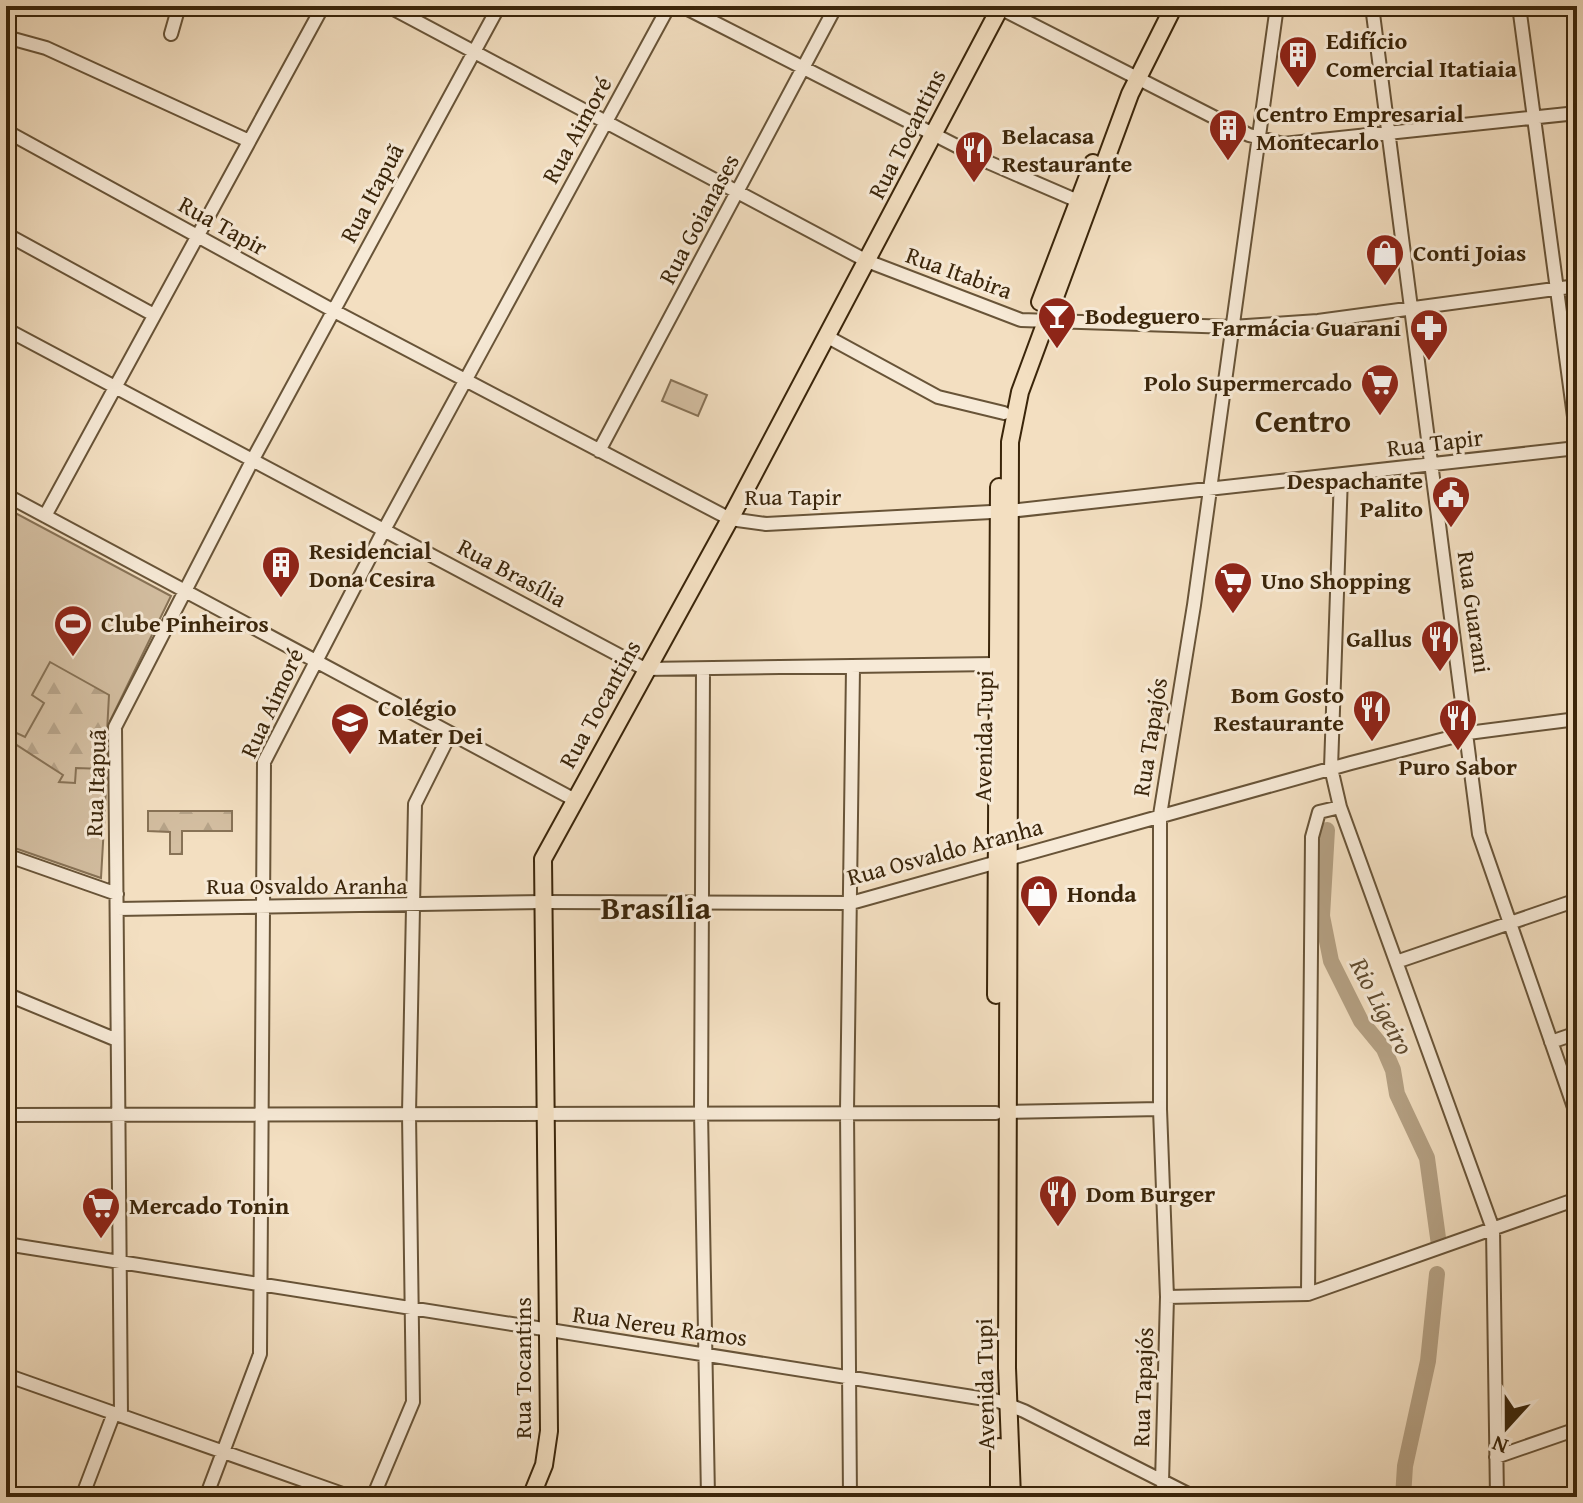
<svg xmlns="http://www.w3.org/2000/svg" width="1583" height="1503" viewBox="0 0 1583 1503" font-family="'Gentium Book Plus',serif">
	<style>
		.grass { fill: #d4bfa2; stroke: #877256; stroke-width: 2 }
		.forest { fill: url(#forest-firs); stroke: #877256; stroke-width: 2 }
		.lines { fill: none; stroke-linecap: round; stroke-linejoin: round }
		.river { stroke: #b4a083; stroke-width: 16 }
		.minor-casing { stroke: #685438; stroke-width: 16 }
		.major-casing { stroke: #3a250a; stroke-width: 20 }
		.minor { stroke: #f7ead7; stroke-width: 12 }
		.major { stroke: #f3dfc1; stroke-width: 16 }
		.labels { text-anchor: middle; stroke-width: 6; stroke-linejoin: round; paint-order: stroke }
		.poi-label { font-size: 24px; font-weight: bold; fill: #3a250a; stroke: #f7ead7; text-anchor: start }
		.street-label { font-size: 24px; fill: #3a250a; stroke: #f7ead7 }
		.water-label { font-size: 26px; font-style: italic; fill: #5f4a2e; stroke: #f7ead7 }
		.district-label { font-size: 32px; font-weight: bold; fill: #3a250a; stroke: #f7ead7 }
	</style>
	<defs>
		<pattern id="forest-firs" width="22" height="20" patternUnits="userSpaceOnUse" patternTransform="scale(2)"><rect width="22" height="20" fill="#d4bfa2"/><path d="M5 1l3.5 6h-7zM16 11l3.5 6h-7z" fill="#b7a48a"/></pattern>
	</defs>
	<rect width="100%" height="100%" fill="#f3dfc1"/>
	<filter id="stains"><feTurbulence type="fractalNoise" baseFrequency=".0025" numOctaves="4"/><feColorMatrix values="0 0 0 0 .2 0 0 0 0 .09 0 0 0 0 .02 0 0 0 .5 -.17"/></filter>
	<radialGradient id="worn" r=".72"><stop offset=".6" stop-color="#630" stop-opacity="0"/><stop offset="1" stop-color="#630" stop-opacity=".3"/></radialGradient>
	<path class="grass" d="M671 380 707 395 698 416 662 401Z
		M6 508 171 596 110 721 101 878 6 845Z"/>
	<path class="forest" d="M50 662 109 695 105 769 76 768 75 783 59 782 63 775 15 744 6 758V728L25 737 44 703 32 695Z
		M148 811H232V831H182V854H170V832L148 831Z"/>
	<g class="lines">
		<path class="river" d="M1327 830 1322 916 1331 961 1361 1021 1384 1049 1393 1070 1397 1094 1427 1158 1439 1245
			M1403 1497 1405 1466 1428 1361 1437 1274"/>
		<g class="minor-casing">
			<path id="minor" d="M388 6 867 261 1021 320 1232 327 1318 321 1577 286
				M682 6 990 163 1078 201
				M996 6 1249 135 1283 144 1577 113
				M1372 6 1479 834 1577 1116
				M1519 6 1577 439
				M171 34 179 6
				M6 37 46 48 247 140
				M6 131 334 311 730 519 766 524 1010 511 1577 448
				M6 234 154 315
				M6 329 645 669 995 664
				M826 336 938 397 1004 413
				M599 451 836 6
				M1341 476 1331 768 1340 807 1493 1229 1497 1497
				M6 495 575 800
				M45 516 323 6
				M703 669 701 1112 708 1497
				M6 855 117 894
				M117 909 544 902 851 903 1351 763 1468 733 1577 719
				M1399 961 1577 900
				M6 994 117 1040
				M1551 1042 1577 1033
				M1008 1112 1160 1109
				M6 1115 996 1113
				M6 1244 998 1401 1024 1411 1194 1497
				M1308 1294 1312 837 1319 812 1340 807
				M1167 1297 1308 1294 1577 1199
				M6 1375 351 1497
				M121 1415 115 727 252 461 499 6
				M1496 1457 1577 1429
				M1162 1482 1167 1297 1160 1109V815L1194 605 1277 6
				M82 1497 114 1413
				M206 1497 260 1354 264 762 384 530 669 6
				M373 1497 413 1402 409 1114 415 804 450 734
				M850 1497 847 1111 853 668"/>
		</g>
		<g class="major-casing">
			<path id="major" d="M1040 302 1093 163
				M996 995 999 487
				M999 1447V1497
				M531 1497 544 1465 549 1431 543 859 730 519 1001 6
				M1012 1497 1007 1368 1010 442 1020 392 1130 94 1174 6"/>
		</g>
		<use href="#minor" class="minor"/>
		<use href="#major" class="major"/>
	</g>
	<defs>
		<g id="building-pin" transform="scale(2)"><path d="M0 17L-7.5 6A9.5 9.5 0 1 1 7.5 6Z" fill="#8f2418" stroke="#f7ead7"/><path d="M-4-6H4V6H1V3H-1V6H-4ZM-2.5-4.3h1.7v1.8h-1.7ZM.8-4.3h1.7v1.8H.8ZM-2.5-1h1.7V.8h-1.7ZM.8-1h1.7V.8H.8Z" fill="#fff"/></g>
		<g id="restaurant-pin" transform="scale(2)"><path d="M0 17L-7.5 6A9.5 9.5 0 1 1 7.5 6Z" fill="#8f2418" stroke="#f7ead7"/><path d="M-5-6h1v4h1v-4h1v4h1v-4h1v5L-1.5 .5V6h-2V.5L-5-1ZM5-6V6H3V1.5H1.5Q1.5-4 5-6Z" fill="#fff"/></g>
		<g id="shop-pin" transform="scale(2)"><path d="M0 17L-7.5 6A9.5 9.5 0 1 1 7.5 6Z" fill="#8f2418" stroke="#f7ead7"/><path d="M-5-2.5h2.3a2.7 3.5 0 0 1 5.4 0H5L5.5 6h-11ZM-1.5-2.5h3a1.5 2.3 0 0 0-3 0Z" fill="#fff"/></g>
		<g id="bar-pin" transform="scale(2)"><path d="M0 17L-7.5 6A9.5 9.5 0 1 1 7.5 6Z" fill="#8f2418" stroke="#f7ead7"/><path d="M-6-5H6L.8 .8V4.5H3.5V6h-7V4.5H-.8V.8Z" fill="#fff"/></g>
		<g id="pharmacy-pin" transform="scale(2)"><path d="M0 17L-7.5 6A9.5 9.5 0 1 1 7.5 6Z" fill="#8f2418" stroke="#f7ead7"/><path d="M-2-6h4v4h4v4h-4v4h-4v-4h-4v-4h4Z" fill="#fff"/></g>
		<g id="supermarket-pin" transform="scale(2)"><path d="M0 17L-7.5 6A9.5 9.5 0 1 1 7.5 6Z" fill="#8f2418" stroke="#f7ead7"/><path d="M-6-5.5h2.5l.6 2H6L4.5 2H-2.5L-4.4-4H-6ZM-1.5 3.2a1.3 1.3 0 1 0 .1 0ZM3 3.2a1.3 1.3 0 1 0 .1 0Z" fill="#fff"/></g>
		<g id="civic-pin" transform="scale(2)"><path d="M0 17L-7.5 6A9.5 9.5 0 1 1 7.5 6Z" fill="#8f2418" stroke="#f7ead7"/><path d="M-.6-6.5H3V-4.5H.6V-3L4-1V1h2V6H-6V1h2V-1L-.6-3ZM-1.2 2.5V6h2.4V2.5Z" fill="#fff"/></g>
		<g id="stadium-pin" transform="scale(2)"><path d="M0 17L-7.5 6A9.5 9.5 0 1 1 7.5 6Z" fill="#8f2418" stroke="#f7ead7"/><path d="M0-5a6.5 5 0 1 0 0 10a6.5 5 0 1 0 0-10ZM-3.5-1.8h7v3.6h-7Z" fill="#fff"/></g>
		<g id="school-pin" transform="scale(2)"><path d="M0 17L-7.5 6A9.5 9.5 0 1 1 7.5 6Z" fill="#8f2418" stroke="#f7ead7"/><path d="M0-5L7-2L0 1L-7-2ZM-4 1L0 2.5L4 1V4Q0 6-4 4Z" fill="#fff"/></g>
	</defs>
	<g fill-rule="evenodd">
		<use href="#building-pin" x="1298" y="55"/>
		<use href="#building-pin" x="1228" y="128"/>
		<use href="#restaurant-pin" x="974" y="150"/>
		<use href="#shop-pin" x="1385" y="253"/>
		<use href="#bar-pin" x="1057" y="316"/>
		<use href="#pharmacy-pin" x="1429" y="328"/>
		<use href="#supermarket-pin" x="1380" y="383"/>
		<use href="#civic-pin" x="1451" y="495"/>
		<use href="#building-pin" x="281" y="565"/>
		<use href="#supermarket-pin" x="1233" y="581"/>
		<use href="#stadium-pin" x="73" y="624"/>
		<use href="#restaurant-pin" x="1440" y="639"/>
		<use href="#restaurant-pin" x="1372" y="709"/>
		<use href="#restaurant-pin" x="1458" y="718"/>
		<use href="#school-pin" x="350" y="722"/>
		<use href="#shop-pin" x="1039" y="894"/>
		<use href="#restaurant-pin" x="1058" y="1194"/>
		<use href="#supermarket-pin" x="101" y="1206"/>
	</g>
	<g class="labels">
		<g class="poi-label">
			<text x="1326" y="49">Edifício<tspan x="1326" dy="28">Comercial Itatiaia</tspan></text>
			<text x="1256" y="122">Centro Empresarial<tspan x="1256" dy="28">Montecarlo</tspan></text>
			<text x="1002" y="144">Belacasa<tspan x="1002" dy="28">Restaurante</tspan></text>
			<text x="1413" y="261">Conti Joias</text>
			<text x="1085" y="324">Bodeguero</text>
			<text x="1401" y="336" text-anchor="end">Farmácia Guarani</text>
			<text x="1352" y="391" text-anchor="end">Polo Supermercado</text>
			<text x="1423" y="489" text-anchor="end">Despachante<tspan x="1423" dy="28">Palito</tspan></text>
			<text x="309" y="559">Residencial<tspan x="309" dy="28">Dona Cesira</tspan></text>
			<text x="1261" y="589">Uno Shopping</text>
			<text x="101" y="632">Clube Pinheiros</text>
			<text x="1412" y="647" text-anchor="end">Gallus</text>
			<text x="1344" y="703" text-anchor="end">Bom Gosto<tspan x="1344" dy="28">Restaurante</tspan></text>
			<text x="378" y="716">Colégio<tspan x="378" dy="28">Mater Dei</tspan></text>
			<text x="1458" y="775" text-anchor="middle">Puro Sabor</text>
			<text x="1067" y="902">Honda</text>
			<text x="1086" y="1202">Dom Burger</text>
			<text x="129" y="1214">Mercado Tonin</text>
		</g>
		<g class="street-label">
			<text transform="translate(577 130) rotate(-61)" y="8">Rua Aimoré</text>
			<text transform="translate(907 134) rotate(-63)" y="8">Rua Tocantins</text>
			<text transform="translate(372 193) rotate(-62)" y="8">Rua Itapuã</text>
			<text transform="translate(699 219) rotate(-62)" y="8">Rua Goianases</text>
			<text transform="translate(223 226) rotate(29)" y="8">Rua Tapir</text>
			<text transform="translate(959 273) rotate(20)" y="8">Rua Itabira</text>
			<text transform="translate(1435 443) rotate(-7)" y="8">Rua Tapir</text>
			<text x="793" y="505">Rua Tapir</text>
			<text transform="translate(512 573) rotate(28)" y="8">Rua Brasília</text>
			<text transform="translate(1474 612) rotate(82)" y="8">Rua Guarani</text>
			<text transform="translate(272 703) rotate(-65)" y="8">Rua Aimoré</text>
			<text transform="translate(600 704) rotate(-61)" y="8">Rua Tocantins</text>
			<text transform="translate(984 736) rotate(-89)" y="8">Avenida Tupi</text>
			<text transform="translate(1150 737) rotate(-81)" y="8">Rua Tapajós</text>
			<text transform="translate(96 783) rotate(-88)" y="8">Rua Itapuã</text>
			<text transform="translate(945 852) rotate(-15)" y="8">Rua Osvaldo Aranha</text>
			<text x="307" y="894">Rua Osvaldo Aranha</text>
			<text transform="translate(660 1326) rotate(8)" y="8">Rua Nereu Ramos</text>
			<text transform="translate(523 1368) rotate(-90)" y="8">Rua Tocantins</text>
			<text transform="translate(985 1384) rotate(-91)" y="8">Avenida Tupi</text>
			<text transform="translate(1143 1387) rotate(-88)" y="8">Rua Tapajós</text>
		</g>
		<g class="water-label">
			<text transform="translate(1382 1006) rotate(62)" y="9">Rio Ligeiro</text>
		</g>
		<g class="district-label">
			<text x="1303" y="432">Centro</text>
			<text x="656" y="919">Brasília</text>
		</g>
	</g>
	<rect width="1583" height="1503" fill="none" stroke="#f3dfc1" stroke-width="32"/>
	<rect x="8" y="8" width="1567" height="1487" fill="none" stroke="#3a250a" stroke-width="4"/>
	<rect x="16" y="16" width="1551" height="1471" fill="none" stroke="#3a250a" stroke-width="2"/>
	<g transform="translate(1507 1427) rotate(201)" stroke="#f7ead7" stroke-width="6" paint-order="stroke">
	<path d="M0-6L14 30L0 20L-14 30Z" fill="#3a250a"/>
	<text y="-12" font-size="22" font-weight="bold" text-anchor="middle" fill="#3a250a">N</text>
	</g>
	<rect width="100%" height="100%" filter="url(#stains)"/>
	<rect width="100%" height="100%" fill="url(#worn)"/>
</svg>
